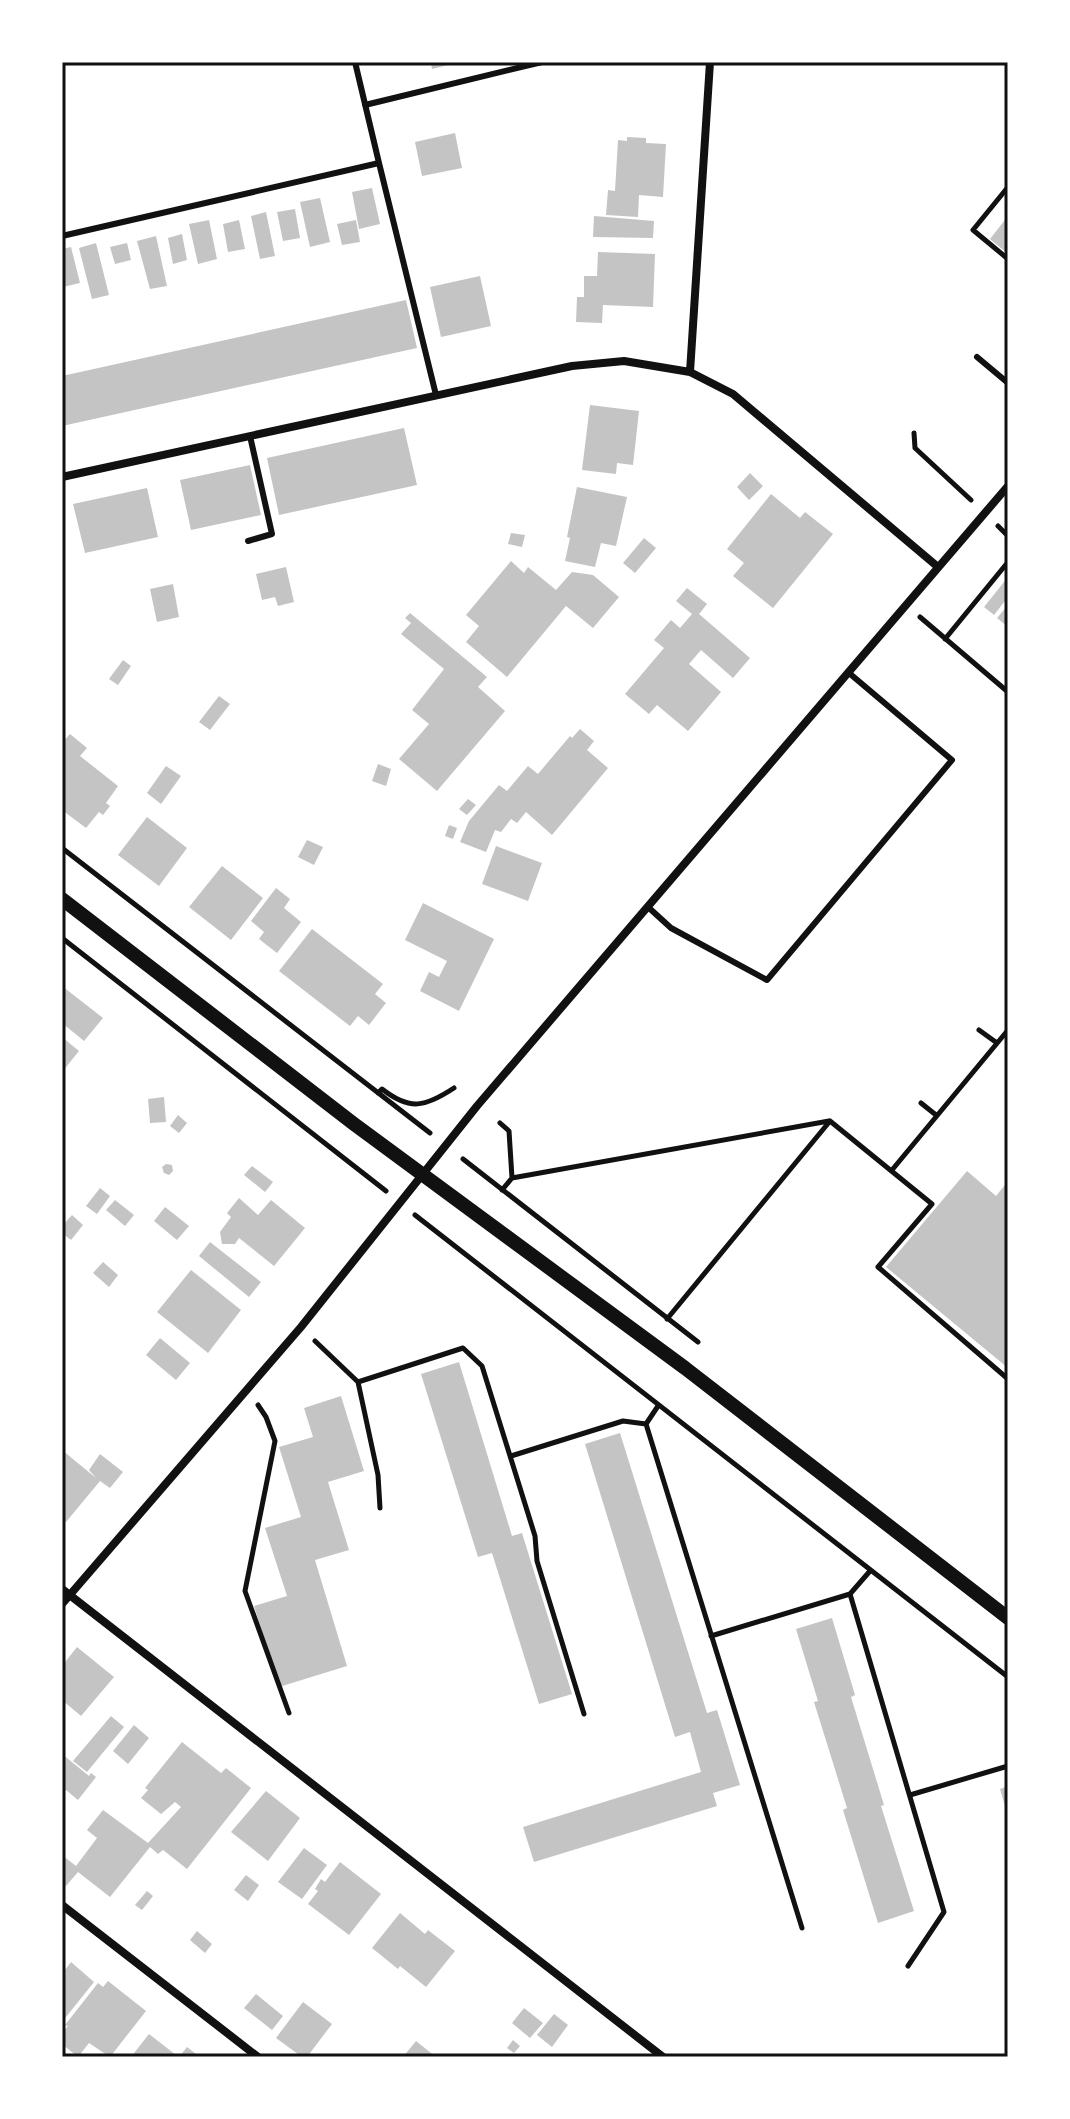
<svg xmlns="http://www.w3.org/2000/svg" width="1070" height="2119" viewBox="0 0 1070 2119" font-family="'Titillium Web',sans-serif">
	<style>
		.building { fill: #c4c4c4 }
		.lines { fill: none; stroke-linecap: round; stroke-linejoin: round }
		.path { stroke: #111; stroke-width: 5 }
		.service { stroke: #111; stroke-width: 6 }
		.minor { stroke: #111; stroke-width: 8 }
		.tertiary { stroke: #111; stroke-width: 14 }
		.neatline { fill: none; stroke: #111; stroke-width: 3 }
	</style>
	<rect width="100%" height="100%" fill="#fff"/>
	<path class="building" d="M431 62H456V63L432 69Z
		M455 133 462 168 422 176 415 142Z
		M627 137 646 138V143L666 144 663 197 639 195 638 217 606 215 608 190 615 191 618 140 627 141Z
		M372 188 380 224 359 229 352 192Z
		M320 198 330 242 310 247 300 202Z
		M295 209 300 238 283 241 277 212Z
		M266 212 275 256 260 259 251 216Z
		M594 216 654 221 653 238 593 237Z
		M1008 216V254L990 239Z
		M209 220 217 259 198 264 189 224Z
		M239 220 245 249 228 252 223 224Z
		M356 220 360 242 342 245 337 224Z
		M182 234 187 260 173 264 168 238Z
		M156 236 167 286 150 289 137 241Z
		M96 243 109 295 92 299 79 248Z
		M127 243 131 260 115 264 110 247Z
		M71 247 80 283 63 287 62 249Z
		M598 252 655 254 653 307 603 305 602 323 576 322 577 297H584V276H597Z
		M480 276 491 326 441 337 430 287Z
		M406 300 417 348 62 426V376Z
		M590 405 639 411 633 465 617 463 616 474 582 470Z
		M404 428 417 485 279 515 267 458Z
		M250 465 261 515 191 530 180 480Z
		M750 473 763 486 749 500 737 487Z
		M577 487 627 497 616 546 601 543 595 567 565 561 570 538 567 537Z
		M147 488 158 537 85 553 73 504Z
		M771 494 800 518 805 512 833 534 773 608 733 576 744 563 727 549Z
		M511 533 525 535 522 547 508 544Z
		M644 538 656 548 635 573 623 563Z
		M511 561 524 573 528 567 556 590 572 572 593 575 619 597 593 628 566 606 507 677 466 642 479 626 466 615Z
		M286 567 294 602 278 606 275 597 262 600 256 574Z
		M1008 577V597L994 615 984 607Z
		M173 584 179 617 157 622 150 589Z
		M687 588 707 604 699 614 750 658 733 678 701 650 689 664 721 692 688 731 657 705 649 714 625 694 664 648 654 640 671 620 680 628 692 614 676 601Z
		M1008 605V627L997 618Z
		M410 613 487 677 478 687 505 711 437 791 399 759 429 724 412 710 444 669 401 634 411 623 405 618Z
		M123 660 131 666 118 685 109 679Z
		M219 696 230 704 210 730 199 722Z
		M580 729 594 741 587 750 608 768 552 835 526 812 517 823 511 819 501 832 495 830 486 852 460 842 469 821 499 785 507 791 528 766 538 774 570 736 572 738Z
		M70 734 87 748 80 756 118 786 106 803 110 806 103 815 99 812 86 828 62 810V743Z
		M378 764 391 769 386 786 372 781Z
		M166 766 181 776 161 804 147 793Z
		M468 799 476 805 467 815 459 809Z
		M147 817 187 848 159 886 118 855Z
		M449 825 457 828 453 839 445 836Z
		M307 840 323 847 314 865 298 857Z
		M496 846 542 863 528 901 482 884Z
		M222 866 263 898 231 940 189 907Z
		M276 888 290 899 284 908 301 922 277 953 259 939 264 932 251 921Z
		M423 903 494 939 459 1011 420 991 429 972 439 977 447 961 405 940Z
		M312 929 383 984 375 994 386 1003 369 1025 358 1016 350 1026 279 971Z
		M62 986 103 1018 84 1041 62 1023Z
		M62 1037 79 1051 62 1072Z
		M164 1097 166 1122 150 1123 148 1099Z
		M178 1115 187 1123 179 1133 170 1126Z
		M166 1164 172 1165 173 1171 169 1175 164 1173 162 1167Z
		M252 1166 273 1182 265 1192 244 1175Z
		M967 1171 996 1196 1008 1181V1368L886 1267Z
		M100 1188 110 1196 97 1214 86 1206Z
		M239 1198 258 1215 271 1200 305 1228 274 1266 239 1238 235 1244H222L220 1232 231 1217 227 1213Z
		M115 1200 134 1215 125 1226 106 1210Z
		M165 1207 189 1226 177 1240 154 1221Z
		M72 1215 83 1225 71 1240 62 1233V1226Z
		M210 1242 261 1282 249 1297 199 1256Z
		M103 1262 118 1275 109 1287 93 1273Z
		M191 1270 241 1310 208 1353 157 1312Z
		M160 1338 190 1363 176 1380 146 1355Z
		M459 1362 512 1536 522 1533 572 1694 539 1704 492 1553 478 1557 421 1374Z
		M341 1396 364 1471 328 1482 349 1550 315 1560 347 1666 279 1687 254 1606 287 1596 265 1528 301 1517 279 1447 313 1437 304 1408Z
		M620 1433 707 1713 717 1710 740 1785 713 1793 717 1806 534 1862 523 1827 701 1772 690 1732 675 1737 585 1444Z
		M62 1450 96 1478 89 1470 100 1454 123 1472 110 1488 100 1481 66 1522 62 1519Z
		M832 1618 855 1695 851 1697 884 1805 881 1806 914 1911 878 1923 843 1810 847 1808 814 1702 818 1701 796 1629Z
		M77 1647 114 1677 81 1716 62 1700V1666Z
		M111 1716 124 1727 87 1772 73 1761Z
		M134 1725 149 1738 128 1764 113 1751Z
		M182 1742 221 1773 226 1768 251 1788 187 1869 163 1850 158 1854 150 1847 110 1897 78 1872 66 1886 62 1883V1855L76 1866 97 1838 87 1830 103 1810 148 1843 181 1807 175 1802 161 1814 141 1798 148 1790 145 1788Z
		M62 1754 89 1776 91 1773 96 1777 78 1800 66 1790 62 1795Z
		M1008 1786V1813H1007L1000 1789Z
		M266 1791 300 1818 268 1861 231 1832Z
		M304 1848 327 1865 302 1899 278 1882Z
		M340 1862 381 1894 349 1935 308 1904 318 1891 315 1889 321 1879 325 1882Z
		M246 1875 259 1885 248 1901 234 1890Z
		M147 1891 153 1896 142 1910 135 1905Z
		M400 1913 425 1934 428 1930 455 1951 426 1987 400 1966 398 1969 372 1948Z
		M197 1931 212 1944 205 1953 190 1940Z
		M71 1962 94 1982 62 2022V1974Z
		M108 1981 146 2011 110 2057 89 2043 78 2057 62 2044V2033L68 2026 65 2025 98 1983 103 1987Z
		M256 1994 283 2016 272 2030 244 2008Z
		M303 2002 332 2024 307 2057H302L276 2038Z
		M524 2008 543 2023 530 2038 512 2023Z
		M554 2014 568 2025 552 2047 537 2035Z
		M149 2034 176 2055 175 2057H131Z
		M513 2040 520 2046 514 2053 507 2048Z
		M416 2041 436 2057H403Z
		M187 2047 200 2057H179Z"/>
	<g class="lines">
		<path class="path" d="M1008 187 973 230 1008 259
			M914 433 915 448 971 500
			M998 526 1008 536
			M920 617 1008 692
			M945 639 1008 562
			M62 848 430 1133
			M62 938 386 1191
			M979 1030 997 1043
			M378 1093 382 1089C410 1111 425 1107 454 1088
			M921 1103 936 1115
			M500 1123 509 1131 512 1178
			M463 1159 698 1342
			M892 1170 1008 1030
			M502 1190 512 1178 829 1121
			M415 1215 1008 1677
			M667 1319 830 1121 932 1204 878 1267 1008 1379
			M315 1341 358 1382 378 1475 380 1508
			M358 1382 463 1348 482 1366 535 1536 537 1561 584 1714
			M258 1405 266 1417 275 1441 245 1591 289 1713
			M658 1406 646 1424 802 1928
			M511 1456 623 1421 646 1424
			M870 1571 850 1594 944 1912 908 1966
			M711 1636 850 1594
			M910 1795 1008 1766"/>
		<path class="service" d="M365 105 542 62
			M379 163 436 395
			M62 236 379 163 355 62
			M977 357 1008 383
			M248 541 272 534 250 436
			M648 907 671 928 767 980 952 760 849 673"/>
		<path class="minor" d="M690 372 710 62
			M62 477 572 366 624 361 690 372 733 394 938 567
			M62 1589 663 2057
			M62 1604 301 1327 477 1106 1008 486
			M62 1905 258 2057"/>
		<path class="tertiary" d="M62 899 354 1124 685 1368 1008 1618"/>
	</g>
	<rect width="1070" height="2119" fill="none" stroke="#ffffff" stroke-width="128"/>
	<rect x="64" y="64" width="942" height="1991" class="neatline"/>
</svg>
